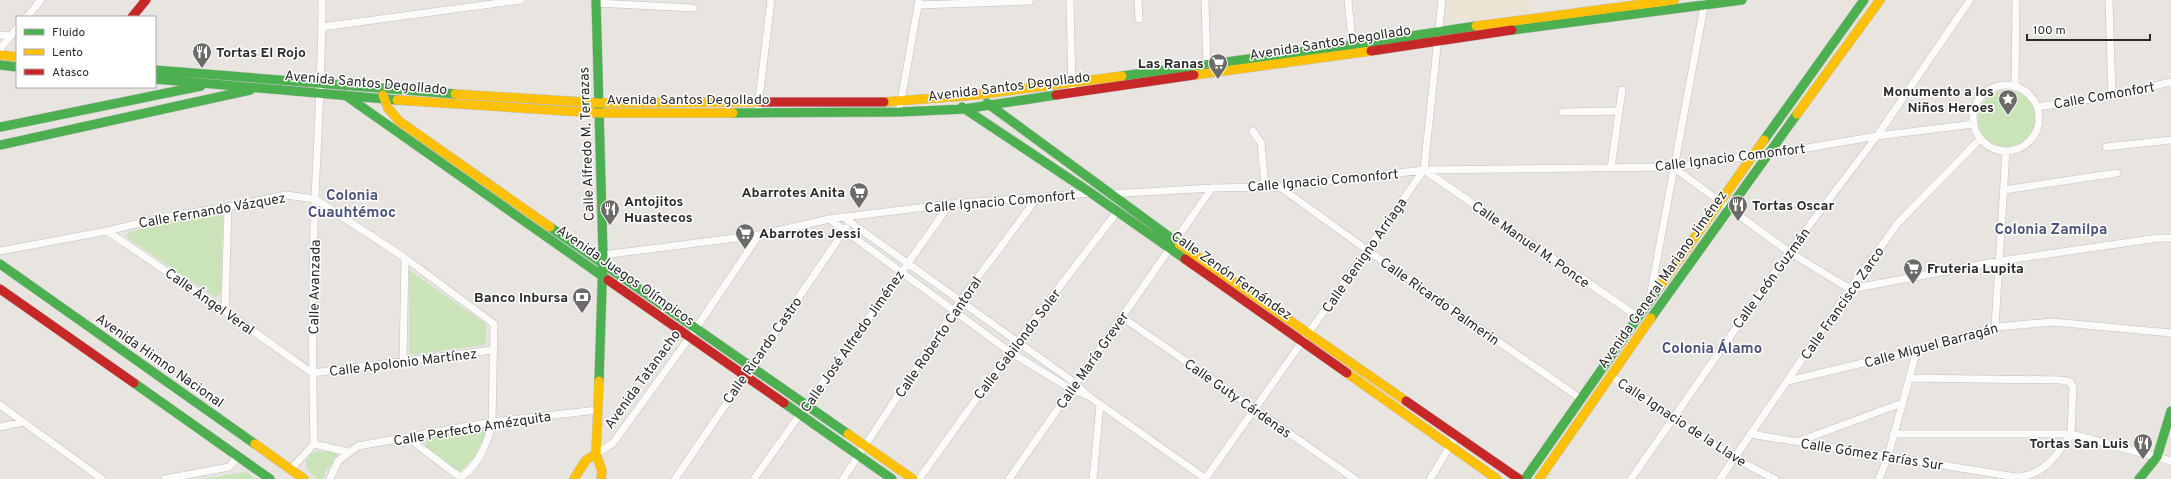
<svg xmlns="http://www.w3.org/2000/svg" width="2171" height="479" viewBox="0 0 2171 479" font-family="Overpass,sans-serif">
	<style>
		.education { fill: #ebe3d4 }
		.green { fill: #cae3b9 }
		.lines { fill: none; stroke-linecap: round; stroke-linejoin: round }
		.street-casing { stroke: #c2c0c1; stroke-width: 8 }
		.fast-casing { stroke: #c2c0c1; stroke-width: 10 }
		.slow-casing { stroke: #c2c0c1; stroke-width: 10 }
		.jam-casing { stroke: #c2c0c1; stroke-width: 10 }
		.street { stroke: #fcfbfa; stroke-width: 7 }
		.fast { stroke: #4caf50; stroke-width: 9 }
		.slow { stroke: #ffc107; stroke-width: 9 }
		.jam { stroke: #c62828; stroke-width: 9 }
		.labels { text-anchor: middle; stroke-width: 3; stroke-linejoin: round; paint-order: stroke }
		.street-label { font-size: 14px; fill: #2a2a2a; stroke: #fff }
		.poi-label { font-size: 14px; font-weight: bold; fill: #2a2a2a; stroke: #fff; text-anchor: start }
		.neighbourhood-label { font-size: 15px; font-weight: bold; fill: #4b537a; stroke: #fff }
	</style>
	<rect width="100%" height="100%" fill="#e8e4e0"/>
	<path class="education" d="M1449 0H1529L1530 13 1452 22 1447 18Z"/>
	<path class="green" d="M1978 119a29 29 0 1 1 58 0a29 29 0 1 1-58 0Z
		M219 212 223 218 221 292 216 298 126 237 129 232Z
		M409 270 486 324V342L484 345 412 355 409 351Z
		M489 426 474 458 460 472 425 448 427 437Z
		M329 450 337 452V458L325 472 323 479H317L306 468V460L312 453Z
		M246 472 256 479H202Z"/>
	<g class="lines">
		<g class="street-casing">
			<path id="street" d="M1070 0 1072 88
				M1138 0 1139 19
				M1205 0 1207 68
				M1348 0 1353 50
				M2109 0 2112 96
				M596 3 693 8
				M918 5 1030 1
				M27 17 41 0
				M322 27 521 0
				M0 35 10 36
				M0 49 17 28
				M1973 118a33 33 0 1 1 66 0a33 33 0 1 1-66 0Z
				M2015 87 2016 0
				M900 106 919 0
				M758 107 771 0
				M2037 107 2112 96 2171 82
				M1563 112 1619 111
				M1253 131 1261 143 1265 187
				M2106 147 2171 140
				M1766 155 1877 136 1974 124
				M1673 167 1789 252 1850 289 2000 261 2159 238H2171
				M1611 168 1622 90
				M1424 170 1638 317
				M1280 187 1367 250 1581 399
				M2004 190 2117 173
				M1110 194 1212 188 1280 187 1424 170 1673 167 1752 156
				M843 217 1075 383 1087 395 1206 479
				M829 219 1010 352 1071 389 1087 395
				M107 231 225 311 312 373 493 350
				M0 251 107 231 165 217 228 207 286 195 315 199 405 258 494 324 492 422C489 441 478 466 461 477L453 472 407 437
				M603 255 759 235 829 219 950 204 1092 193
				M1650 297 1705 1
				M225 311 228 207
				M1122 317 1355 479
				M1995 327 2006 151
				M403 361 405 258
				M1611 376 1734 458 1775 479
				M1909 378 2061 380 2070 382 2073 387 2071 434
				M1788 381 1917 350 1995 327 2053 322 2171 333
				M0 405 102 479
				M0 427 23 422
				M1750 434 2016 477C2044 476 2058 454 2071 434
				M1893 434H2071L2171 461
				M1797 442 1902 403
				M314 444 348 452
				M596 454 613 443 690 337 759 235
				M291 469 314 444C312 362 312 279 315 197 318 132 322 66 322 0
				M165 479 229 467 235 460 234 454
				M330 479 338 461 358 446 492 422 598 410
				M675 479 846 228
				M754 479 950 204
				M843 479 961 300 1037 198
				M919 479 1017 342 1117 212
				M1009 479 1212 188
				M1093 479 1100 404
				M1205 479 1424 170 1442 0
				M1430 479 1456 436
				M1631 479 1789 252 1877 136 1970 0
				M1720 479 1850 289 1898 223 1980 139
				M1879 479 1888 456 1917 350"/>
		</g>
		<g class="fast-casing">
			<path id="fast" d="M596 0 603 255 599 381
				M1512 30 1742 0
				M0 65 17 67
				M155 70 455 94
				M1122 76 1353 45 1476 26
				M155 79 397 100
				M345 95 608 280
				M987 103 1179 244
				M962 107 1091 193 1185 259
				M733 113 899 112 964 109 1056 95
				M0 127 201 86
				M1764 140 1864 0
				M0 145 250 90
				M550 227 848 434
				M0 264 255 444
				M1651 318 1797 114
				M134 383 270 479
				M784 403 892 479
				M1525 479 1660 286
				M2139 479 2157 457 2171 411"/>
		</g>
		<g class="slow-casing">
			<path id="slow" d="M1476 26 1674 0
				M0 55 17 57
				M1194 75 1371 51
				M455 94 599 103 760 102
				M383 95 388 108 399 121 550 227
				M397 100 599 113H733
				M884 102 976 95 1122 76
				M1797 114 1880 0
				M1179 244 1406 401
				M1660 286 1764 140
				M1347 373 1497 479
				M599 381 596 454 602 471 601 479
				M848 434 913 479
				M255 444 304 479
				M574 479 586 460 596 454
				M1539 479 1651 318"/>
		</g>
		<g class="jam-casing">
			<path id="jam" d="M132 17 146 0
				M1371 51 1512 30
				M1056 95 1194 75
				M760 102H884
				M1185 259 1347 373
				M608 280 784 403
				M0 289 134 383
				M1406 401 1519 479"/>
		</g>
		<use href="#street" class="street"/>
		<use href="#fast" class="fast"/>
		<use href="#slow" class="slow"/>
		<use href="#jam" class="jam"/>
	</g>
	<defs>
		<g id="restaurant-pin" transform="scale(1)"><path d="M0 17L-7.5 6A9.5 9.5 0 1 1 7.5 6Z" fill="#6c6b6a" stroke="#fff"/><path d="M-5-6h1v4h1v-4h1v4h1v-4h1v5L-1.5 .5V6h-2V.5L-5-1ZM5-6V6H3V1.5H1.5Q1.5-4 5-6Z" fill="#fff"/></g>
		<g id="supermarket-pin" transform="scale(1)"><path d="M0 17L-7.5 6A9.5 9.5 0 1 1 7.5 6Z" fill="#6c6b6a" stroke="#fff"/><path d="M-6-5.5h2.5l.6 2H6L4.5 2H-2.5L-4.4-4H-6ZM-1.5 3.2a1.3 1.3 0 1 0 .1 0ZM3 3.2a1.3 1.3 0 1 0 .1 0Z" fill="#fff"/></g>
		<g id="sight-pin" transform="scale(1)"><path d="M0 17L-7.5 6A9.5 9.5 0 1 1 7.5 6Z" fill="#6c6b6a" stroke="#fff"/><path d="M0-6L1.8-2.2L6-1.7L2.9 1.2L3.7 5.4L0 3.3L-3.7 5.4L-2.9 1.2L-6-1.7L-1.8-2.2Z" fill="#fff"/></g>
		<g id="bank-pin" transform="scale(1)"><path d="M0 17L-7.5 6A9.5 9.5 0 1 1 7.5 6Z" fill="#6c6b6a" stroke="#fff"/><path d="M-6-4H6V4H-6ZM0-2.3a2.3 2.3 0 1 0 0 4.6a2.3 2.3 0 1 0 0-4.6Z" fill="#fff"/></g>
	</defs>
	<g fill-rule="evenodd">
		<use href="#restaurant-pin" x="202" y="52"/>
		<use href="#supermarket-pin" x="1218" y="63"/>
		<use href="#sight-pin" x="2008" y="99"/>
		<use href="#supermarket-pin" x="859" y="192"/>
		<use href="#restaurant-pin" x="1738" y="205"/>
		<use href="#restaurant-pin" x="610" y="209"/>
		<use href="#supermarket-pin" x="745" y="233"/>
		<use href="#supermarket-pin" x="1913" y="268"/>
		<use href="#bank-pin" x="582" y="297"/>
		<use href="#restaurant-pin" x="2143" y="443"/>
	</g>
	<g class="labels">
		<g class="street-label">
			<text transform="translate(1330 42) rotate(-9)" y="5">Avenida Santos Degollado</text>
			<text transform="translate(366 82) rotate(5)" y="5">Avenida Santos Degollado</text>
			<text transform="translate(1009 86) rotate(-7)" y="5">Avenida Santos Degollado</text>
			<text transform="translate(2104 95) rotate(-10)" y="5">Calle Comonfort</text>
			<text x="688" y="104">Avenida Santos Degollado</text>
			<text transform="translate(586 144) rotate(-92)" y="5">Calle Alfredo M. Terrazas</text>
			<text transform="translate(1730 157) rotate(-7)" y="5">Calle Ignacio Comonfort</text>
			<text transform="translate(1323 180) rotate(-5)" y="5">Calle Ignacio Comonfort</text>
			<text transform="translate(1000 201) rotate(-5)" y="5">Calle Ignacio Comonfort</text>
			<text transform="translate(212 210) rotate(-10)" y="5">Calle Fernando Vázquez</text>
			<text transform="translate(1531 244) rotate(35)" y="5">Calle Manuel M. Ponce</text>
			<text transform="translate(1364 255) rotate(-55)" y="5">Calle Benigno Arriaga</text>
			<text transform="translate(626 275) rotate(35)" y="5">Avenida Juegos Olímpicos</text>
			<text transform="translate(1232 275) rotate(35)" y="5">Calle Zenón Fernández</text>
			<text transform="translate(1771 278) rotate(-54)" y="5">Calle León Guzmán</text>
			<text transform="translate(1662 279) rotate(-55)" y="5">Avenida General Mariano Jiménez</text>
			<text transform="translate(314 287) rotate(-89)" y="5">Calle Avanzada</text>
			<text transform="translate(210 301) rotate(35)" y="5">Calle Ángel Veral</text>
			<text transform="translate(1440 301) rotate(35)" y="5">Calle Ricardo Palmerin</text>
			<text transform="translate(1842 303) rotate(-55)" y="5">Calle Francisco Zarco</text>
			<text transform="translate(938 337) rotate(-56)" y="5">Calle Roberto Cantoral</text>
			<text transform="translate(852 341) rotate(-55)" y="5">Calle José Alfredo Jiménez</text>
			<text transform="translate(1017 344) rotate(-53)" y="5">Calle Gabilondo Soler</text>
			<text transform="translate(1931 345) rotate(-15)" y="5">Calle Miguel Barragán</text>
			<text transform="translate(762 350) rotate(-55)" y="5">Calle Ricardo Castro</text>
			<text transform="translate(160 360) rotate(35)" y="5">Avenida Himno Nacional</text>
			<text transform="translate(1092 360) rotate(-55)" y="5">Calle María Grever</text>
			<text transform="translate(403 362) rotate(-7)" y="5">Calle Apolonio Martínez</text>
			<text transform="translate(642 379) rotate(-54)" y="5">Avenida Tatanacho</text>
			<text transform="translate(1238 398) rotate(35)" y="5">Calle Guty Cárdenas</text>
			<text transform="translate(1682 422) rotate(33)" y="5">Calle Ignacio de la Llave</text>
			<text transform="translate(472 428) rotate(-9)" y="5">Calle Perfecto Amézquita</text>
			<text transform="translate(1872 454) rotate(9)" y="5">Calle Gómez Farías Sur</text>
		</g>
		<g class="poi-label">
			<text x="216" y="57">Tortas El Rojo</text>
			<text x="1204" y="68" text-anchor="end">Las Ranas</text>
			<text x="1994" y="96" text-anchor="end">Monumento a los<tspan x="1994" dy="16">Niños Heroes</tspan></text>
			<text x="845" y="197" text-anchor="end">Abarrotes Anita</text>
			<text x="624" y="206">Antojitos<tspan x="624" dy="16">Huastecos</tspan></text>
			<text x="1752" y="210">Tortas Oscar</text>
			<text x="759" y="238">Abarrotes Jessi</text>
			<text x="1927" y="273">Fruteria Lupita</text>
			<text x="568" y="302" text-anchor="end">Banco Inbursa</text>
			<text x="2129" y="448" text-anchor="end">Tortas San Luis</text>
		</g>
		<g class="neighbourhood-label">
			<text x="352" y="200">Colonia<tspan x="352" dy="17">Cuauhtémoc</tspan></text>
			<text x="2051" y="234">Colonia Zamilpa</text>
			<text x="1712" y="353">Colonia Álamo</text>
		</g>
	</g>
	<rect x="16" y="16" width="140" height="72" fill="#ffffff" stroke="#aaaaaa"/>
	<rect x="24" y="29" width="20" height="6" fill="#4caf50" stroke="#aaaaaa"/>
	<text x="52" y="36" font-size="12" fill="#2a2a2a">Fluido</text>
	<rect x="24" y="49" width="20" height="6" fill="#ffc107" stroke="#aaaaaa"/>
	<text x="52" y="56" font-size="12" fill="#2a2a2a">Lento</text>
	<rect x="24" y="69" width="20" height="6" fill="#c62828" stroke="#aaaaaa"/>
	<text x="52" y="76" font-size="12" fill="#2a2a2a">Atasco</text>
	<path d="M2027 34v6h123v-6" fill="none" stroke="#2a2a2a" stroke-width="2"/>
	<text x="2033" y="34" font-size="12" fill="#2a2a2a" stroke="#ffffff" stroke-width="3" paint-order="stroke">100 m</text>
</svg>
